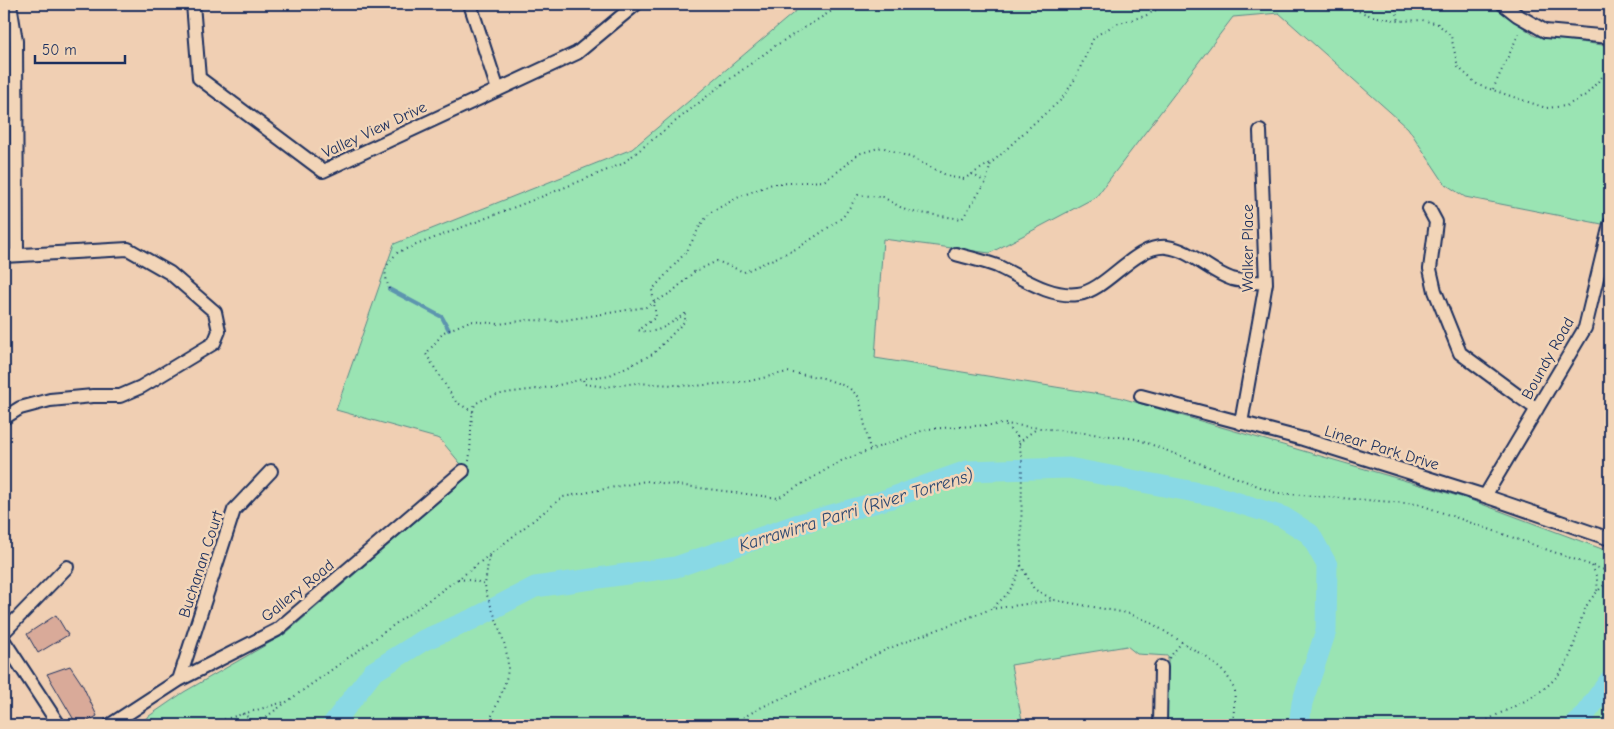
<svg xmlns="http://www.w3.org/2000/svg" width="1614" height="729" viewBox="0 0 1614 729" font-family="'Comic Neue',sans-serif">
	<style>
		.green { fill: #9ae4b3; stroke: #5a8a88 }
		.lines { fill: none; stroke-linecap: round; stroke-linejoin: round }
		.stream { stroke: #5d95af; stroke-width: 4 }
		.river { stroke: #89d9e5; stroke-width: 21 }
		.building { fill: #d9aa99; stroke: #1b2f5e }
		.minor-casing { stroke: #1b2f5e; stroke-width: 16 }
		.path { stroke: #1b2f5e; stroke-width: 2; stroke-dasharray: 1 4; stroke-linecap: butt }
		.minor { stroke: #f2d5b8; stroke-width: 12 }
		.labels { text-anchor: middle; stroke-width: 5; stroke-linejoin: round; paint-order: stroke }
		.street-label { font-size: 16px; fill: #1b2f5e; stroke: #f2d5b8 }
		.water-label { font-size: 18px; font-style: italic; fill: #2c4872; stroke: #f2d5b8 }
	</style>
	<rect width="100%" height="100%" fill="#f0cfb3"/>
	<filter id="ink" filterUnits="userSpaceOnUse"><feTurbulence type="fractalNoise" baseFrequency=".02" numOctaves="2"/><feDisplacementMap in="SourceGraphic" scale="10" xChannelSelector="R" yChannelSelector="G"/><feConvolveMatrix kernelMatrix="1 2 1 2 8 2 1 2 1" color-interpolation-filters="sRGB"/></filter>
	<g filter="url(#ink)">
		<path class="green" d="M804 4H1490L1535 36 1610 46V207L1607 225 1465 197 1445 184 1408 128 1279 13 1233 17 1096 197 990 253 883 239 875 358 1118 397 1468 499 1610 552V725H1167L1168 656 1137 654 1127 646 1011 665 1023 725H136L184 692 285 634 470 475 440 439 336 410 394 244 632 149Z"/>
		<g class="lines">
			<path class="stream" d="M389 289 442 317 449 330"/>
			<path class="river" d="M332 725 373 672 424 640 473 619 535 587 676 567 799 524 888 499 967 471 1069 468 1216 496 1283 517 1310 534 1327 565 1326 631 1302 703 1299 725
				M1575 725 1580 721 1610 680"/>
		</g>
		<path class="building" d="M56 615 68 635 38 653 27 634Z
			M70 666 82 684 97 716 81 725H77L47 674Z"/>
		<g class="lines">
			<g class="minor-casing">
				<path id="minor" d="M10 4 16 41 17 255
					M193 4 199 78 323 171 577 53 636 4
					M470 4 498 90
					M1503 4 1517 15 1545 31 1610 37
					M1429 209 1436 222 1430 269 1435 291 1460 353 1521 398 1537 409
					M956 254C970 258 984 261 997 266 1021 277 1050 298 1078 294 1108 290 1134 244 1167 247 1191 250 1210 272 1232 279 1243 282 1255 282 1266 283
					M4 256 128 249 170 273 215 312 219 331 214 343 141 387 120 396H93L50 400 20 408 4 418
					M1141 396 1303 439 1485 496 1610 539
					M1241 423 1266 283 1260 131
					M1485 496 1585 328 1610 224
					M4 632 67 567
					M4 641 59 725
					M179 680 234 510 271 471
					M110 725 179 680 277 630 463 471
					M1160 725 1161 667"/>
			</g>
			<path class="path" d="M1330 4 1341 5 1372 16 1399 21 1422 20 1438 24 1451 36 1458 67 1478 85 1546 108 1566 106 1586 95 1610 68
				M1394 4 1399 21
				M1493 89 1520 31
				M972 174 985 182
				M389 289C383 269 384 267 398 252L546 195 622 164 715 90 775 46 843 4
				M473 412 456 402 426 354 444 332 470 321 499 324 528 320 559 321 646 307 672 292 694 272 717 261 744 272 798 248 822 232 843 217 858 195 883 197 907 211 962 219 986 182 991 163
				M1019 444 1025 437 1038 428
				M870 450 859 397 848 387 823 378 787 372 750 381 694 386 636 383 606 387 584 384 583 379 610 375 653 354 685 321V314C669 323 658 336 638 330L656 317 652 290 687 251 701 224 711 212 741 196 772 184 824 181 840 170 858 154 882 147 912 158 950 177 964 179 995 160 1033 124 1061 100 1075 79 1094 37 1116 24 1145 16 1167 4
				M469 461C472 442 469 422 475 404 496 391 521 392 544 388 557 386 570 382 583 379
				M1021 565 1034 589 1054 600
				M1591 566C1597 574 1598 582 1597 592
				M458 579 476 581 485 585
				M993 607C1009 594 1015 585 1021 565L1022 458 1017 436 1005 425
				M1169 658 1182 642
				M242 714 248 717 254 725
				M205 725 284 702
				M260 725 270 714 469 571 563 497 646 481 778 498 841 461 927 429 1005 424 1137 439 1276 493 1418 504 1610 572
				M488 725C494 710 508 682 508 667 508 644 493 614 486 592L485 585 489 556
				M730 725 760 708 890 648 991 609 1054 600 1127 613 1148 621 1209 659 1227 675 1235 691 1233 725
				M1479 725C1509 706 1543 699 1564 667 1577 647 1577 624 1587 605 1593 595 1602 587 1610 579"/>
			<use href="#minor" class="minor"/>
		</g>
	</g>
	<g class="labels">
		<g class="street-label">
			<text transform="translate(374 129) rotate(-25)" y="6">Valley View Drive</text>
			<text transform="translate(1247 248) rotate(-90)" y="6">Walker Place</text>
			<text transform="translate(1547 358) rotate(-61)" y="6">Boundy Road</text>
			<text transform="translate(1382 447) rotate(17)" y="6">Linear Park Drive</text>
			<text transform="translate(200 564) rotate(-72)" y="6">Buchanan Court</text>
			<text transform="translate(297 590) rotate(-39)" y="6">Gallery Road</text>
		</g>
		<g class="water-label">
			<text transform="translate(856 510) rotate(-17)" y="6">Karrawirra Parri (River Torrens)</text>
		</g>
	</g>
	<rect width="1614" height="729" fill="none" stroke="#f2d5b8" stroke-width="20"/>
	<rect x="10" y="10" width="1594" height="709" fill="none" stroke="#1b2f5e" stroke-width="2" filter="url(#ink)"/>
	<path d="M35 55v8h90v-8" fill="none" stroke="#1b2f5e" stroke-width="2.5"/>
	<text x="42" y="55" font-size="15" fill="#1b2f5e" stroke="#f2d5b8" stroke-width="4" paint-order="stroke">50 m</text>
</svg>
